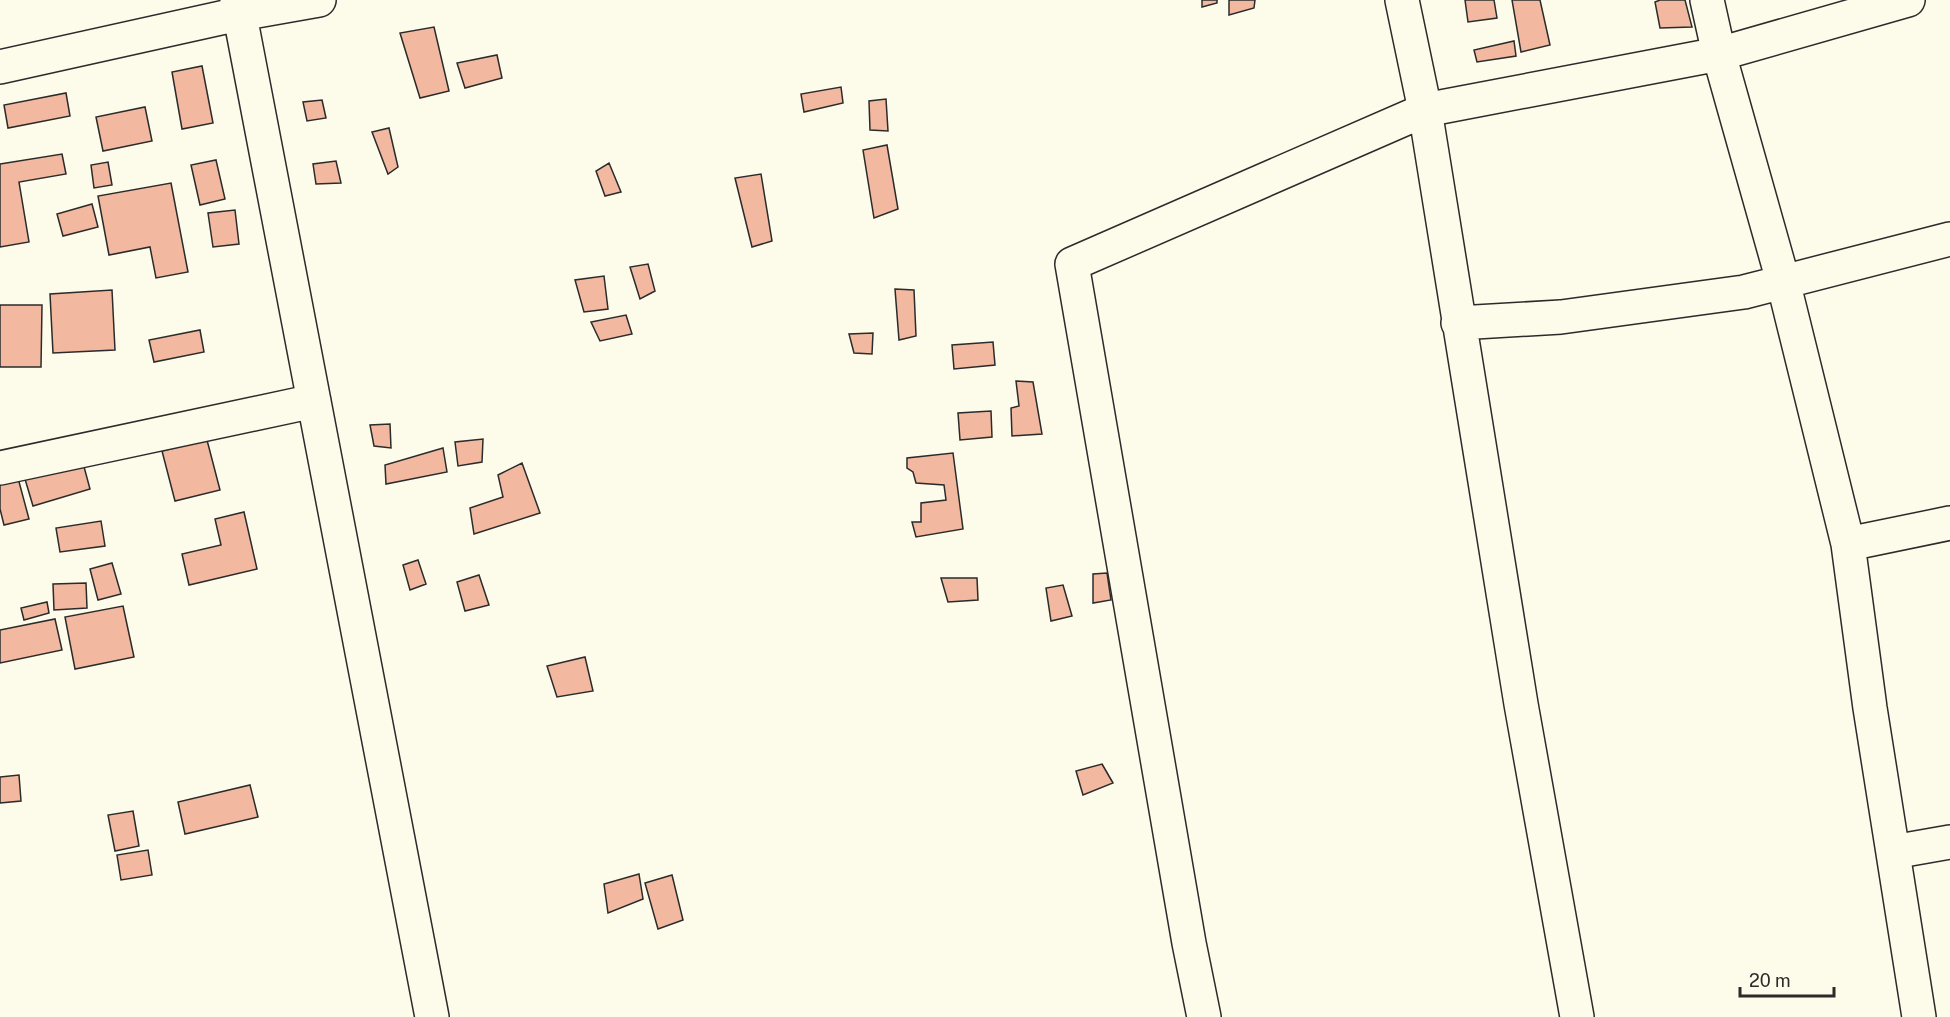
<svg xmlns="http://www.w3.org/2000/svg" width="1950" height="1017" viewBox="0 0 1950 1017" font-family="'Public Sans',sans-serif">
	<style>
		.building { fill: #f2b8a0; stroke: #2b2b2b; stroke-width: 1.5 }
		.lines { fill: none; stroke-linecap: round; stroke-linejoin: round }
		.minor-casing { stroke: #2b2b2b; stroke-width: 36 }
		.minor { stroke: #fdfbea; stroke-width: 33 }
	</style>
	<rect width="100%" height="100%" fill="#fdfbea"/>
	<path class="building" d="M1202 0H1217V3L1202 7Z
		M1229 0H1255L1254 8 1229 15Z
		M1465 0H1494L1497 18 1468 22Z
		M1512 0H1540L1550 45 1521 52Z
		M1660 0H1685L1692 27 1660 28 1655 2Z
		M434 27 449 91 420 98 400 33Z
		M1514 41 1516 56 1477 62 1474 50Z
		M497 55 502 78 465 88 457 63Z
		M202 66 213 123 182 129 172 72Z
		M841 87 843 103 804 112 801 94Z
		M66 93 70 116 8 128 4 105Z
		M886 99 888 131 870 130 869 101Z
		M322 100 326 118 307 121 303 102Z
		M145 107 152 141 103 151 96 117Z
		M389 128 398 167 388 174 372 132Z
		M887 145 898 209 874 218 863 150Z
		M62 154 66 174 19 182 29 242 0 247V164Z
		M216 160 225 199 200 205 191 165Z
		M336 161 341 183 316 184 313 164Z
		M108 162 112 185 94 188 91 165Z
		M609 163 621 192 605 196 596 171Z
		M761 174 772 241 752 247 735 178Z
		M171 183 188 272 156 278 150 247 109 255 98 196Z
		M92 204 98 227 63 236 57 214Z
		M235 210 239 244 213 247 208 213Z
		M648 264 655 291 640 299 630 267Z
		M604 276 608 309 584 312 575 280Z
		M895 289 914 290 916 336 899 340Z
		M112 290 115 350 53 353 50 294Z
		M0 305H42L41 367H0Z
		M626 315 632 334 600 341 591 322Z
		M200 330 204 352 154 362 149 340Z
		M873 333 872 354 854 353 849 334Z
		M993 342 995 365 954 369 952 345Z
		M1016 381 1033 382 1042 434 1012 436 1011 408 1019 406Z
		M991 411 992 437 960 440 958 413Z
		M390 424 391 448 374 446 370 425Z
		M483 439 482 462 458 466 455 442Z
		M207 440 220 490 175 501 162 451Z
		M443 448 447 472 386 484 385 465Z
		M953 453 963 529 916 537 912 522H921V503L946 500 944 485 916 483 913 472 907 468V458Z
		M83 463 90 489 33 506 25 479Z
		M522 463 540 513 474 534 470 508 503 497 498 475Z
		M18 478 29 519 4 525 0 509V482Z
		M244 512 257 569 189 585 182 554 221 545 215 519Z
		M101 521 105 546 60 552 56 528Z
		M418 560 426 584 410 590 403 565Z
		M112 563 121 594 98 600 90 569Z
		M1107 573 1111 600 1093 603V574Z
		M479 575 489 605 465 611 457 582Z
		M941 578H977L978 600 948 602Z
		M86 583 87 608 54 610 53 584Z
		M1063 585 1072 616 1051 621 1046 588Z
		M47 602 49 613 24 620 21 608Z
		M123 606 134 657 75 669 65 617Z
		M55 619 62 650 0 663V630Z
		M585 657 593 691 557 697 547 666Z
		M1102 764 1113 783 1083 795 1076 771Z
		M19 775 21 801 0 803V777Z
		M250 785 258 817 185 834 178 802Z
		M133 811 139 846 115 851 108 815Z
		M148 850 152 875 121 880 117 855Z
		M639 874 643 899 608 913 604 884Z
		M672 875 683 920 658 929 645 883Z"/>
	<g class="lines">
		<g class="minor-casing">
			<path id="minor" d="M237 0 432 1017
				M1402 0 1425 110 1521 704 1577 1017
				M1707 0 1719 54 1783 281 1848 544 1870 708 1919 1017
				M0 67 239 14 319 0
				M1458 323 1561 317 1744 292 1950 239
				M0 468 314 401
				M1848 544 1950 523
				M1893 852 1950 842
				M1204 1017 1189 943 1072 264 1425 110 1719 54 1908 0"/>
		</g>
		<use href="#minor" class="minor"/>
	</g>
	<path d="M1740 987v9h94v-9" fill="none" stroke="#2b2b2b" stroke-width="3"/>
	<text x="1749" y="987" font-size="18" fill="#2b2b2b" stroke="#fdfbea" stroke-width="4.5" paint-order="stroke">20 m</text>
</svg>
